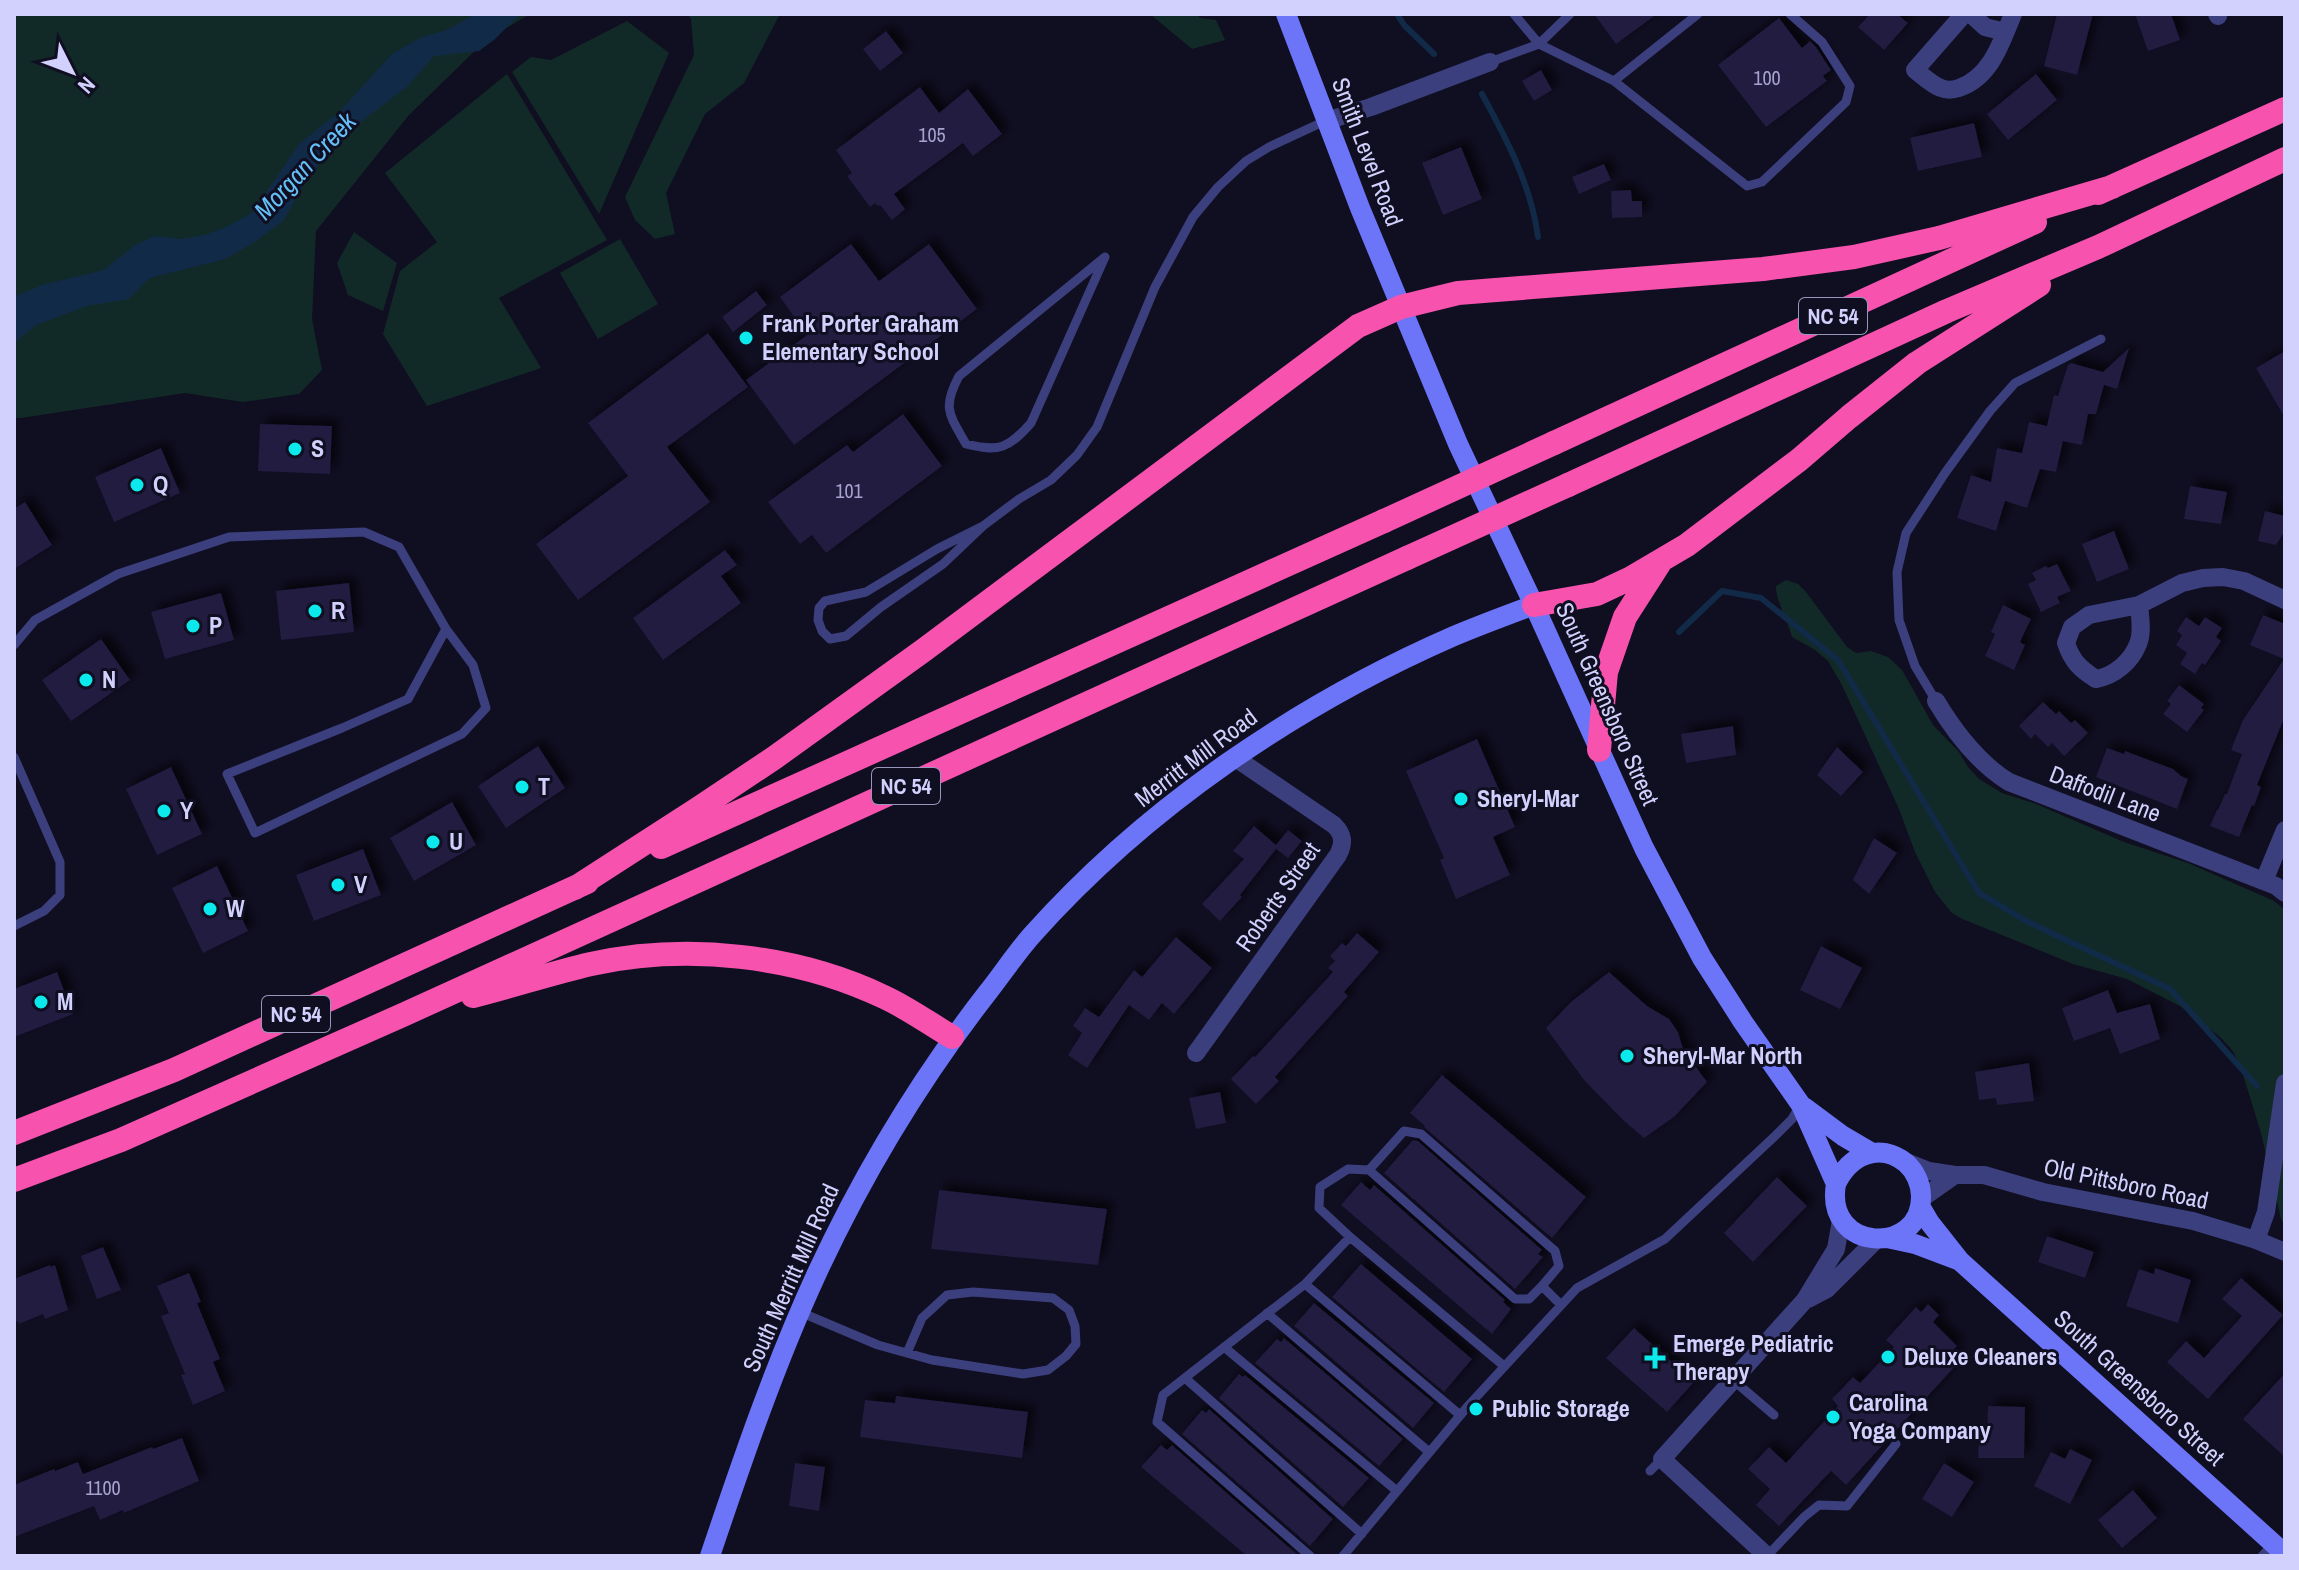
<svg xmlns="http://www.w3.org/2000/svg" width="2299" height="1570" viewBox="0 0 2299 1570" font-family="'Archivo Narrow',sans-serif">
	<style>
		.green { fill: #122a27 }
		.water { fill: #112a47 }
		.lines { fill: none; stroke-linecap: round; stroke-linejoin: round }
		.stream { stroke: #112a47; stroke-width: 6 }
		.building { fill: #201b40; filter: url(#shadow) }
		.lane { stroke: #3c3f7d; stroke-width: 9 }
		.street { stroke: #3c3f7d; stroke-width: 18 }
		.secondary { stroke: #6c74f8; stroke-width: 20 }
		.highway { stroke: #f652ae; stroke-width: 24 }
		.highway-bridge { stroke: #f652ae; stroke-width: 24 }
		.poi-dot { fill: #0ce9ed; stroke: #100e21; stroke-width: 3 }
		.labels { text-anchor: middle; stroke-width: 6; stroke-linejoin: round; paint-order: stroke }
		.number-label { font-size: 20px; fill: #a6a3ce }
		.shield { fill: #100e21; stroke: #9896bb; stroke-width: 2 }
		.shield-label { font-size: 22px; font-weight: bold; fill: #d2d0fd }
		.street-label { font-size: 24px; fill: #d2d0fd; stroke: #100e21 }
		.poi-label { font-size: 24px; font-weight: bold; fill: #d2d0fd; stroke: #100e21; text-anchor: start }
		.water-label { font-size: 26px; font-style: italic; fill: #64bff7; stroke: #100e21 }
	</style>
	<defs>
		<filter id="shadow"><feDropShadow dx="7" dy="-7" stdDeviation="4" flood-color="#0009"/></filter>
	</defs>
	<rect width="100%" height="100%" fill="#100e21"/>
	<path class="green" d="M14 14H530L486 40 409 115 316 231 312 319 322 370 299 394 243 402 185 393 21 418H14Z
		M687 14H780L744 83 705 114 666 193 675 234 655 239 635 220 625 197 694 55 691 19Z
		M1150 14H1196L1200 18 1216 20 1225 40 1192 49Z
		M627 21 669 53 599 214 512 72 531 57 551 60Z
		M507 74 607 240 499 298 541 368 427 406 383 334 400 271 437 242 385 173Z
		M354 232 397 263 383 311 348 295 337 263Z
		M620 239 658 304 598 339 560 273Z
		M1786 580 1798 584 1806 592 1847 647 1856 653 1871 651 1888 657 1902 670 1933 725 1959 752 1968 767 1979 779 2002 793 2036 804 2124 842 2188 863 2274 901 2285 910V1225L2281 1219 2261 1133 2240 1065 2232 1050 2220 1037 2180 1006 2127 979 2073 964 1960 918 1951 912 1935 892 1915 852 1899 809 1842 685 1828 661 1815 650 1792 637C1788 622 1775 598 1776 586Z"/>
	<path class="water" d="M475 14H520L494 40 479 51 434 56 408 86 353 128 310 174 283 221 256 241 226 259 154 277 147 280 129 299 87 306 36 325 14 343V297L42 285 104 270 135 245 155 236 181 239 204 235 226 227 252 213 299 144 340 111 392 54 422 37 447 30Z"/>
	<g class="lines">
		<path class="stream" d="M1397 14 1404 25 1434 54
			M1482 94C1507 140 1531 185 1538 237
			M1679 632 1722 591 1761 598 1838 660 1979 893 2028 922 2170 989 2257 1086"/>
	</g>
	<path class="building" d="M1594 14H1657L1616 44Z
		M1870 14H1897L1908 23 1884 50 1858 27Z
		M2057 14H2093L2077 75 2044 66Z
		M2135 14H2171L2180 40 2148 51Z
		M1779 18 1802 48 1810 41 1816 47 1831 70 1823 76 1827 81 1766 127 1718 65Z
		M886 31 903 53 880 71 863 49Z
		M1541 70 1552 90 1534 101 1522 81Z
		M2036 74 2057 100 2008 140 1987 114Z
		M920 87 939 113 968 89 1002 134 973 156 963 143 894 194 905 209 892 220 880 205 878 206 875 203 870 207 847 176 852 173 836 150Z
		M1974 123 1982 157 1918 171 1910 138Z
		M1461 147 1482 199 1443 215 1422 163Z
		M1604 164 1611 180 1579 194 1572 177Z
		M1631 190 1632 201H1642V217L1612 218 1611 191Z
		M851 244 879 281 929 244 977 309 794 445 746 380 807 335 780 297Z
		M756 291 767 305 733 332 722 317Z
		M708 333 748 387 667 447 710 502 578 600 536 544 628 476 588 423Z
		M2129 348 2117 389 2104 385 2096 414H2088L2082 445 2063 441 2056 472 2040 469 2027 508 2005 501 1996 531 1957 518 1971 475 1991 482 1997 448 2022 453 2029 422 2047 426 2054 395 2058 396 2068 365 2071 363 2103 372Z
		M2285 351V418L2256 368Z
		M903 414 942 466 826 553 812 535 800 544 768 502 847 445 853 452Z
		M260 424 332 426 330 474 258 471Z
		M161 448 180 493 114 522 95 477Z
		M2190 486 2227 492 2221 524 2184 519Z
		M25 502 52 545 14 569V509Z
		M2265 511 2285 516V531L2276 545 2258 541Z
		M2114 531 2129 569 2097 582 2082 544Z
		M725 550 737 565 721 576 741 603 663 660 633 618Z
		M2057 564 2071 591 2057 597 2060 603 2041 612 2028 584 2036 580 2032 573 2046 566 2048 568Z
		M349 583 354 632 281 640 276 591Z
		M221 593 234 640 165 659 151 612Z
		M2003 605 2031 619 2020 642 2025 645 2014 670 1985 656 1995 634 1991 632Z
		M2263 615 2285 624V716L2257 785 2261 787 2254 806 2252 805 2239 837 2210 826 2217 810H2218L2225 794H2227L2242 754 2231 750 2243 720 2284 659 2250 645Z
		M2186 617 2199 626 2205 617 2222 628 2216 637 2221 641 2205 665 2202 663 2195 674 2180 664 2187 653 2176 645 2182 635 2177 631Z
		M101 639 130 680 71 721 42 680Z
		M2179 685 2204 704 2201 708 2204 710 2187 732 2163 714 2171 704 2167 701Z
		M2043 702 2056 714 2059 711 2071 723 2075 720 2088 733 2064 756 2052 743 2048 747 2035 734 2031 739 2019 726Z
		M1733 726 1736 755 1686 763 1681 734Z
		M1477 739 1515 827 1493 837 1510 875 1456 899 1440 860 1444 858 1406 771Z
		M538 746 565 788 506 828 478 786Z
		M1837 747 1863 772 1841 796 1817 775Z
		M2107 748 2124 754 2125 751 2173 769 2181 776 2188 779 2177 809 2096 777Z
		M171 767 202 834 157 855 126 789Z
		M452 802 476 845 414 881 390 838Z
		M1254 826 1276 845 1288 830 1302 841 1288 858 1276 849 1240 895 1242 897 1220 921 1202 904 1244 859 1233 851Z
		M1874 838 1897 853 1869 894 1853 880Z
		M363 849 381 895 314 921 296 875Z
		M217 866 248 931 203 953 172 888Z
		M1357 933 1379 952 1344 992 1348 996 1275 1077 1279 1081 1256 1104 1231 1079 1253 1056 1255 1057 1333 972 1328 968 1335 961 1330 956 1342 943 1346 946Z
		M1176 937 1212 968 1174 1014 1162 1003 1149 1020 1129 1005 1087 1068 1068 1055 1082 1033 1073 1026 1085 1008 1099 1017 1134 970 1142 977Z
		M1821 946 1862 968 1840 1009 1800 990Z
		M57 972 73 1014 14 1037V989Z
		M1609 972 1647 1006 1669 1019 1678 1032 1683 1049 1707 1082 1674 1117 1644 1138 1623 1120 1584 1080 1546 1028 1571 1002Z
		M2108 990 2117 1013 2150 1004 2160 1039 2120 1054 2110 1028 2074 1041 2062 1008Z
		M2029 1063 2034 1101 1997 1105 1996 1098 1979 1100 1975 1072Z
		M1442 1075 1586 1197 1552 1238 1424 1127 1425 1126 1410 1113Z
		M1220 1092 1226 1123 1196 1129 1189 1098Z
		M1413 1140 1418 1141 1542 1250 1538 1254 1543 1257 1515 1289 1384 1173Z
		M1777 1177 1807 1206 1753 1262 1724 1233Z
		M1361 1182 1370 1190 1374 1185 1505 1300 1503 1302 1511 1309 1492 1334 1341 1205Z
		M939 1190 1107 1209 1098 1265 931 1249Z
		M2047 1236 2094 1252 2085 1278 2038 1262Z
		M103 1247 121 1290 97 1299 81 1256Z
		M1361 1264 1472 1359 1444 1392 1332 1297Z
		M50 1265 51 1267 55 1265 68 1310 45 1319 43 1314 19 1324 18 1321 14 1323V1279Z
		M2155 1268 2191 1280 2178 1323 2126 1306 2139 1269 2154 1274Z
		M189 1273 201 1302 197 1303 220 1359 213 1362 225 1391 193 1405 181 1375 185 1374 161 1316 169 1313 157 1286Z
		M2241 1278 2283 1315 2208 1399 2167 1362 2186 1341 2204 1358 2242 1316 2222 1299Z
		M1314 1303 1434 1403 1413 1428 1294 1326Z
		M1928 1304 1939 1315 1933 1322 1957 1346 1950 1353 1959 1362 1846 1485 1831 1471 1779 1526 1756 1505 1770 1489 1748 1469 1769 1447 1786 1463 1838 1406 1832 1399 1853 1377 1860 1383 1894 1347 1886 1340 1916 1307 1921 1312Z
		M1634 1328 1694 1382 1667 1412 1606 1358Z
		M1284 1338 1403 1439 1379 1466 1255 1363 1277 1339 1281 1342Z
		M2285 1373V1457L2243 1419Z
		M1239 1374 1243 1377 1245 1375 1369 1478 1343 1507 1219 1398Z
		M896 1396 1028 1412 1022 1458 860 1437 865 1400 895 1403Z
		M1988 1406 2025 1407 2024 1458H1978L1979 1438 1987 1439Z
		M1209 1409 1333 1519 1310 1546 1182 1434 1202 1410 1206 1413Z
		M182 1438 199 1481 124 1513 123 1510 100 1520 94 1506 14 1537V1485L54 1469 55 1471 78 1462 83 1474 152 1447 153 1449Z
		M1161 1445 1167 1450 1172 1445 1299 1556H1247L1141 1467Z
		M2070 1449 2092 1460 2070 1504 2034 1486 2051 1452 2065 1459Z
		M795 1463 825 1467 819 1511 789 1506Z
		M1944 1463 1974 1482 1952 1517 1922 1499Z
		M2133 1490 2157 1518 2122 1548 2098 1520Z"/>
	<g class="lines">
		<path class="lane" d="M1514 14 1539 44 1614 81 1747 186 1762 182 1846 102 1850 86 1822 42 1790 14
			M1490 62 1539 44 1570 14
			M1614 81 1698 14
			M1105 257 1031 423C1008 449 999 452 966 444 949 414 942 408 959 376Z
			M983 526 937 549 866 592 825 601 819 608 818 620 822 631 830 639 846 636 881 607 943 564 983 526 1019 499 1051 480 1077 455 1097 427 1155 287 1193 217 1218 187 1246 161 1269 147 1325 121
			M446 629 473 665 486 708 462 734 255 833 227 774 342 728 408 699Z
			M14 645 35 620 118 574 229 537 364 532 399 547 446 629
			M1936 701 1915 666 1899 620 1897 572 1906 533 1945 473 1990 411 2015 383 2101 339
			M14 757 60 862V895L44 911 14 926
			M1369 1170 1404 1131 1421 1134 1555 1251 1559 1266 1542 1286 1561 1305
			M1350 1237 1319 1208 1320 1187 1348 1169 1369 1170 1515 1299H1529L1542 1286
			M1305 1284 1163 1395 1157 1422 1310 1556
			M800 1312 878 1345 932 1360 1023 1374 1048 1370 1066 1356 1076 1344 1075 1326 1069 1310 1053 1298 973 1292 947 1295 922 1318 907 1353
			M1267 1313 1429 1452
			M1224 1347 1397 1491
			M1185 1378 1362 1534
			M1733 1380 1774 1415
			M1460 1415 1305 1284 1350 1237 1504 1366
			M1650 1471 1662 1459
			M1343 1556 1468 1406 1577 1288 1665 1239 1775 1136 1792 1119 1799 1107
			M1767 1556 1804 1517 1819 1505 1847 1506 1896 1444
			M2262 1556 2273 1544"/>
		<path class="street" d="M1964 14 1915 70C1923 76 1932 85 1941 88 1948 91 1953 90 1959 88 1991 77 2001 43 2013 14
			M1971 14 1985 27 2005 32
			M2217 14 2218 16
			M1326 121 1371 107 1490 62
			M2139 605C2140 617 2143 632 2138 644 2131 662 2114 676 2096 679 2080 669 2072 661 2066 643L2072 627 2089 615 2139 605 2182 583 2203 578 2223 577 2244 581 2285 600
			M1936 701C1954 731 1978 763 2009 782L2238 871 2276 886 2285 893
			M2264 881 2285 830
			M1196 1053 1338 855C1344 843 1344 835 1334 825L1234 757
			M1904 1161 1929 1171 1955 1175H1984L2043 1192 2193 1221 2256 1240 2285 1252
			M1921 1199 1955 1175
			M2256 1240 2266 1212 2285 1083
			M1808 1299 1827 1289 1877 1239
			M1767 1556 1662 1459 1805 1300 1836 1249 1841 1220"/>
		<path class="secondary" d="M1286 14 1360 208 1458 444 1534 605 1644 848 1702 958 1743 1022 1801 1105 1836 1184C1824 1253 1922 1256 1921 1196 1921 1184 1915 1171 1906 1163 1879 1141 1849 1156 1836 1184
			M1804 1107 1843 1136 1872 1153
			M1920 1206 1930 1223 1960 1261 2285 1554
			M1887 1238 1915 1244 1960 1261
			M710 1556C742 1461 775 1364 817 1273 863 1174 921 1078 988 992 1003 973 1016 953 1032 935 1146 807 1298 704 1454 636 1480 625 1507 615 1534 605"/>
		<path class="highway" d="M2098 193 2285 109
			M1554 443 2035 222
			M1568 485 1947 311 2098 247 2285 159
			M1534 605 1597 594 1631 578 1687 545 1799 460 1849 417 1917 363 2039 285
			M1599 750 1606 672 1625 617 1659 564
			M661 847 1384 521
			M575 888 699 808 774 758 924 650 1358 326 1401 307 1458 293 1763 269 1854 257 1939 238 2112 187
			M473 996C513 986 552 973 591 964 687 943 796 955 884 997 908 1008 930 1024 952 1037
			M14 1133 174 1070 587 882
			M14 1180 121 1140 405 1014 1407 558"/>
		<path class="highway-bridge" d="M1384 521 1554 443
			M1407 558 1568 485"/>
	</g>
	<g class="poi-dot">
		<circle cx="746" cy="338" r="8"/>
		<circle cx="295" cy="449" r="8"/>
		<circle cx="137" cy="485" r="8"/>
		<circle cx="315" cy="611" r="8"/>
		<circle cx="193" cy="626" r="8"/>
		<circle cx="86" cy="680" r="8"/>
		<circle cx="522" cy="787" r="8"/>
		<circle cx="1461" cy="799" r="8"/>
		<circle cx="164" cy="811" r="8"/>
		<circle cx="433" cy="842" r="8"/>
		<circle cx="338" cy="885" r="8"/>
		<circle cx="210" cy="909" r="8"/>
		<circle cx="41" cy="1002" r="8"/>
		<circle cx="1627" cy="1056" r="8"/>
		<circle cx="1888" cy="1357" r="8"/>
		<path d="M1651 1346h8v8h8v8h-8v8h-8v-8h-8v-8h8z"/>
		<circle cx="1476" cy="1409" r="8"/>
		<circle cx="1833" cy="1417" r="8"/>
	</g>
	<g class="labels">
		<g class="number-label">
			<text x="1767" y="85">100</text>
			<text x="932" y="142">105</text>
			<text x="849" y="498">101</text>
			<text x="103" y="1495">1100</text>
		</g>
		<g class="shield">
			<rect x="1799" y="298" width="68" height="36" rx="6"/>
			<rect x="872" y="768" width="68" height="36" rx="6"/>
			<rect x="262" y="996" width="68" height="36" rx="6"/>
		</g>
		<g class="shield-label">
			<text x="1833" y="324">NC 54</text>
			<text x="906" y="794">NC 54</text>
			<text x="296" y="1022">NC 54</text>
		</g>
		<g class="street-label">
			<text transform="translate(1367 152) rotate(69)" y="8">Smith Level Road</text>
			<text transform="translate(1607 704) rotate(66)" y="8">South Greensboro Street</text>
			<text transform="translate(1196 758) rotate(-37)" y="8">Merritt Mill Road</text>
			<text transform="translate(2105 794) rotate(21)" y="8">Daffodil Lane</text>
			<text transform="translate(1278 897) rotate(-55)" y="8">Roberts Street</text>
			<text transform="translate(2126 1184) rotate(12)" y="8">Old Pittsboro Road</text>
			<text transform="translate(791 1278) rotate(-66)" y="8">South Merritt Mill Road</text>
			<text transform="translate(2139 1388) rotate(42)" y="8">South Greensboro Street</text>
		</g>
		<g class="poi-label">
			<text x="762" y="332">Frank Porter Graham<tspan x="762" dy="28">Elementary School</tspan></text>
			<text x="311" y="457">S</text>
			<text x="153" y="493">Q</text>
			<text x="331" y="619">R</text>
			<text x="209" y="634">P</text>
			<text x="102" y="688">N</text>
			<text x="538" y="795">T</text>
			<text x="1477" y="807">Sheryl-Mar</text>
			<text x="180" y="819">Y</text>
			<text x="449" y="850">U</text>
			<text x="354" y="893">V</text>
			<text x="226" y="917">W</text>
			<text x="57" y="1010">M</text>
			<text x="1643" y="1064">Sheryl-Mar North</text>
			<text x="1673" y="1352">Emerge Pediatric<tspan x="1673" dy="28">Therapy</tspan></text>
			<text x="1904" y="1365">Deluxe Cleaners</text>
			<text x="1849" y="1411">Carolina<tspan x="1849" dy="28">Yoga Company</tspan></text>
			<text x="1492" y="1417">Public Storage</text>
		</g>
		<g class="water-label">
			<text transform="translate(305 166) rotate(-47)" y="9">Morgan Creek</text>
		</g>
	</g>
	<rect width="2299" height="1570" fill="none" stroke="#d2d0fd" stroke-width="32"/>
	<g transform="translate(72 72) rotate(132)" stroke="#100e21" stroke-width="6" paint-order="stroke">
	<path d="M0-6L14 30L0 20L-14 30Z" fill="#d2d0fd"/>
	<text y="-12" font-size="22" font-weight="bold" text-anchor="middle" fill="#d2d0fd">N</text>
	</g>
</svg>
